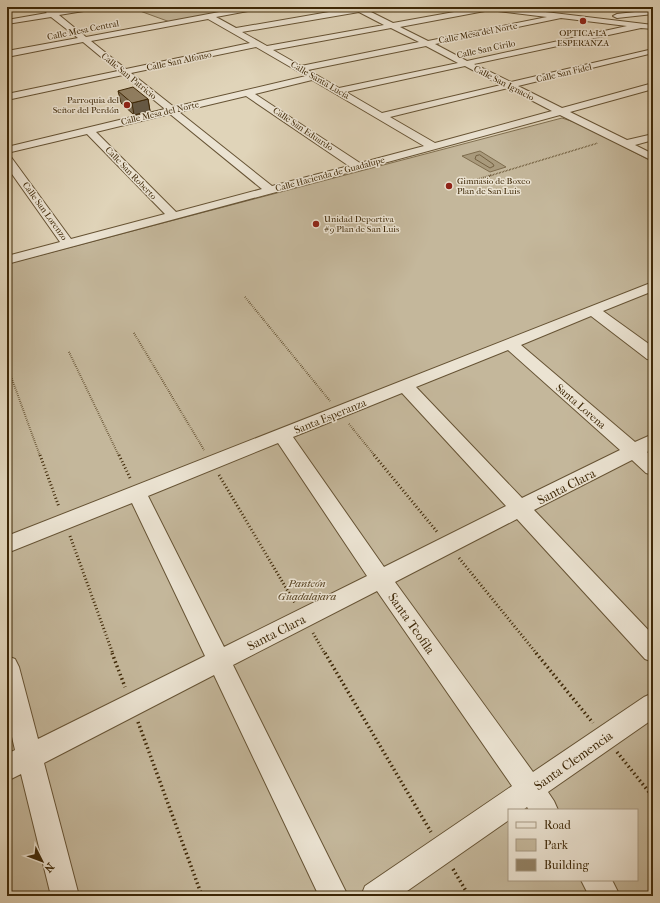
<svg xmlns="http://www.w3.org/2000/svg" width="660" height="903" viewBox="0 0 660 903" font-family="'IM FELL French Canon',serif">
	<style>
		.green { fill: #c4b79b; stroke: #817051; fill-rule: evenodd }
		.water { fill: #a99a7c; stroke: #7e6c4d }
		.lines { fill: none; stroke-linecap: round; stroke-linejoin: round }
		.shore { stroke: #746142; stroke-width: 1 }
		.minor-casing { stroke: #665334; stroke-width: 2 }
		.path-far3 { stroke: #3e2807; stroke-width: 1.5; stroke-dasharray: 0.5 1; stroke-linecap: butt }
		.path-far2 { stroke: #3e2807; stroke-width: 2; stroke-dasharray: 0.5 1.5; stroke-linecap: butt }
		.path-far1 { stroke: #3e2807; stroke-width: 3; stroke-dasharray: 1 2.5; stroke-linecap: butt }
		.path { stroke: #3e2807; stroke-width: 3.5; stroke-dasharray: 1.5 3; stroke-linecap: butt }
		.minor { fill: #ebe3d2; fill-rule: evenodd }
		.wall { fill: #7e6f56; stroke: #3e2807 }
		.shaded-wall { fill: #665a46; stroke: #3e2807 }
		.building { fill: #928164; stroke: #3e2807 }
		.poi-dot { fill: #8f2418; stroke: #ebe3d2; stroke-width: 1.5 }
		.labels { text-anchor: middle; stroke-width: 3; stroke-linejoin: round; paint-order: stroke }
		.far-street-label { font-size: 9px; fill: #3e2807; stroke: #ebe3d2 }
		.far-poi-label { font-size: 9px; fill: #3e2807; stroke: #ebe3d2; text-anchor: start }
		.street-label { font-size: 11px; fill: #3e2807; stroke: #ebe3d2 }
		.park-label { font-size: 11px; font-style: italic; fill: #594525; stroke: #ebe3d2 }
		.near-street-label { font-size: 13px; fill: #3e2807; stroke: #ebe3d2 }
	</style>
	<rect width="100%" height="100%" fill="#e0d4b9"/>
	<filter id="stains"><feTurbulence type="fractalNoise" baseFrequency=".005" numOctaves="4"/><feColorMatrix values="0 0 0 0 .2 0 0 0 0 .09 0 0 0 0 .02 0 0 0 .5 -.17"/></filter>
	<radialGradient id="worn" r=".72"><stop offset=".6" stop-color="#630" stop-opacity="0"/><stop offset="1" stop-color="#630" stop-opacity=".3"/></radialGradient>
	<path class="green" d="M129 7H249L170 22Z
		M562 118 580 124 653 162V896H7V264ZM509 810H637V880H509Z"/>
	<path class="water" d="M480 151 506 167 490 172 462 156Z"/>
	<g class="lines">
		<path class="shore" d="M480 155 493 164 494 166 490 168 475 159 476 156Z"/>
		<g class="minor-casing">
			<path id="minor" d="M40 7H48L54 12 83 7H100L96 9 59 15 86 37 246 7H262L258 9 216 17 236 28 352 8 351 7H371V10H367L393 23 482 7H504L653 25V29L641 28 474 64 511 82 653 49V53L518 86 562 108 653 83V89L570 112 627 140 653 134V140L635 145 653 154V161L560 115 362 169 7 264V256L60 242 7 167V156L11 157 71 239 165 214 87 134 7 153V147L165 109 123 75 7 100V94L118 71 83 42 7 57V51L78 38 51 17 7 24V20L47 13ZM490 10 547 17 428 41 400 27ZM359 12 384 25 267 46 242 32ZM561 18 627 26 467 61 435 44ZM208 19 250 43 126 69 91 41ZM391 28 419 42 301 66 273 50ZM426 46 458 63 339 88 308 70ZM256 47 306 76 174 107 131 73ZM465 66 501 85 382 113 346 92ZM312 80 424 146 360 163 255 94ZM508 88 552 111 435 143 390 117ZM246 96 349 166 272 186 179 112ZM170 114 262 189 176 212 96 132Z
				M653 10V14L617 18 613 16 617 14Z
				M653 282V291L603 311 653 347V360L647 359 591 316 521 345 635 442 653 434V449L647 452 653 457V475L646 473 632 460 534 510 653 635V662L645 659 517 519 395 582 533 772 644 697 653 693V719L548 792 554 801 558 810H529L527 807 523 810H509V820L400 896H361L365 886 512 786 377 591 233 665 348 896H319L214 675 44 763 79 896H51L21 774 7 781V754L15 750 7 715V656L15 659 19 667 38 739 205 656 132 503 7 553V536ZM508 350 620 450 522 498 416 387ZM402 393 506 506 384 567 293 437ZM278 443 367 576 224 647 148 496Z
				M581 880H612L620 896H589Z"/>
		</g>
		<path class="path-far3" d="M489 176 598 143"/>
		<path class="path-far2" d="M462 184 492 175
			M245 297 330 401
			M134 333 204 450
			M69 352 119 456
			M9 371 40 456
			M349 424 375 456"/>
		<path class="path-far1" d="M40 455 59 507
			M119 455 131 480
			M374 455 438 533
			M219 475 295 603
			M70 536 113 654
			M459 558 537 654
			M313 633 325 654"/>
		<path class="path" d="M112 653 125 687
			M325 653 431 832
			M536 653 593 723
			M138 722 202 896
			M617 752 653 797
			M453 869 469 896"/>
		<use href="#minor" class="minor"/>
	</g>
	<path class="wall" d="M118 91 148 99 150 111 134 115 121 103Z"/>
	<path class="shaded-wall" d="M148 99 150 111 134 115 132 103Z"/>
	<path class="building" d="M133 87 148 99 132 103 118 91Z"/>
	<g class="poi-dot">
		<circle cx="583" cy="21" r="4"/>
		<circle cx="127" cy="105" r="4"/>
		<circle cx="449" cy="186" r="4"/>
		<circle cx="316" cy="224" r="4"/>
	</g>
	<g class="labels">
		<g class="far-street-label">
			<text transform="translate(83 30) rotate(-11)" y="3">Calle Mesa Central</text>
			<text transform="translate(478 33) rotate(-11)" y="3">Calle Mesa del Norte</text>
			<text transform="translate(486 49) rotate(-12)" y="3">Calle San Cirilo</text>
			<text transform="translate(179 61) rotate(-12)" y="3">Calle San Alfonso</text>
			<text transform="translate(564 73) rotate(-13)" y="3">Calle San Fidel</text>
			<text transform="translate(129 76) rotate(39)" y="3">Calle San Patricio</text>
			<text transform="translate(320 80) rotate(30)" y="3">Calle Santa Lucía</text>
			<text transform="translate(504 83) rotate(27)" y="3">Calle San Ignacio</text>
			<text transform="translate(160 113) rotate(-13)" y="3">Calle Mesa del Norte</text>
			<text transform="translate(303 129) rotate(34)" y="3">Calle San Eduardo</text>
			<text transform="translate(131 173) rotate(46)" y="3">Calle San Roberto</text>
			<text transform="translate(330 174) rotate(-15)" y="3">Calle Hacienda de Guadalupe</text>
			<text transform="translate(45 211) rotate(54)" y="3">Calle San Lorenzo</text>
		</g>
		<g class="far-poi-label">
			<text x="583" y="36" text-anchor="middle">OPTICA LA<tspan x="583" dy="10">ESPERANZA</tspan></text>
			<text x="119" y="103" text-anchor="end">Parroquia del<tspan x="119" dy="10">Señor del Perdón</tspan></text>
			<text x="457" y="184">Gimnasio de Boxeo<tspan x="457" dy="10">Plan de San Luis</tspan></text>
			<text x="324" y="222">Unidad Deportiva<tspan x="324" dy="10">#9 Plan de San Luis</tspan></text>
		</g>
		<g class="street-label">
			<text transform="translate(581 406) rotate(41)" y="4">Santa Lorena</text>
			<text transform="translate(330 416) rotate(-22)" y="4">Santa Esperanza</text>
		</g>
		<g class="park-label">
			<text x="307" y="587">Panteón<tspan x="307" dy="13">Guadalajara</tspan></text>
		</g>
		<g class="near-street-label">
			<text transform="translate(566 486) rotate(-27)" y="5">Santa Clara</text>
			<text transform="translate(412 623) rotate(55)" y="5">Santa Teofila</text>
			<text transform="translate(276 632) rotate(-27)" y="5">Santa Clara</text>
			<text transform="translate(573 760) rotate(-35)" y="5">Santa Clemencia</text>
		</g>
	</g>
	<rect width="660" height="903" fill="none" stroke="#e0d4b9" stroke-width="24"/>
	<rect x="8" y="8" width="644" height="887" fill="none" stroke="#3e2807" stroke-width="2"/>
	<rect x="12" y="12" width="636" height="879" fill="none" stroke="#3e2807"/>
	<rect x="508" y="809" width="130" height="72" fill="#ebe3d2" stroke="#a69881"/>
	<rect x="516" y="822" width="20" height="6" fill="#ebe3d2" stroke="#a69881"/>
	<text x="544" y="829" font-size="12" fill="#3e2807">Road</text>
	<rect x="516" y="839" width="20" height="12" fill="#c4b79b" stroke="#a69881"/>
	<text x="544" y="849" font-size="12" fill="#3e2807">Park</text>
	<rect x="516" y="859" width="20" height="12" fill="#928164" stroke="#a69881"/>
	<text x="544" y="869" font-size="12" fill="#3e2807">Building</text>
	<g transform="translate(42 861) rotate(132)" stroke="#ebe3d2" stroke-width="3" paint-order="stroke">
	<path d="M0-3L7 15L0 10L-7 15Z" fill="#3e2807"/>
	<text y="-6" font-size="11" font-weight="bold" text-anchor="middle" fill="#3e2807">N</text>
	</g>
	<rect width="100%" height="100%" filter="url(#stains)"/>
	<rect width="100%" height="100%" fill="url(#worn)"/>
</svg>
